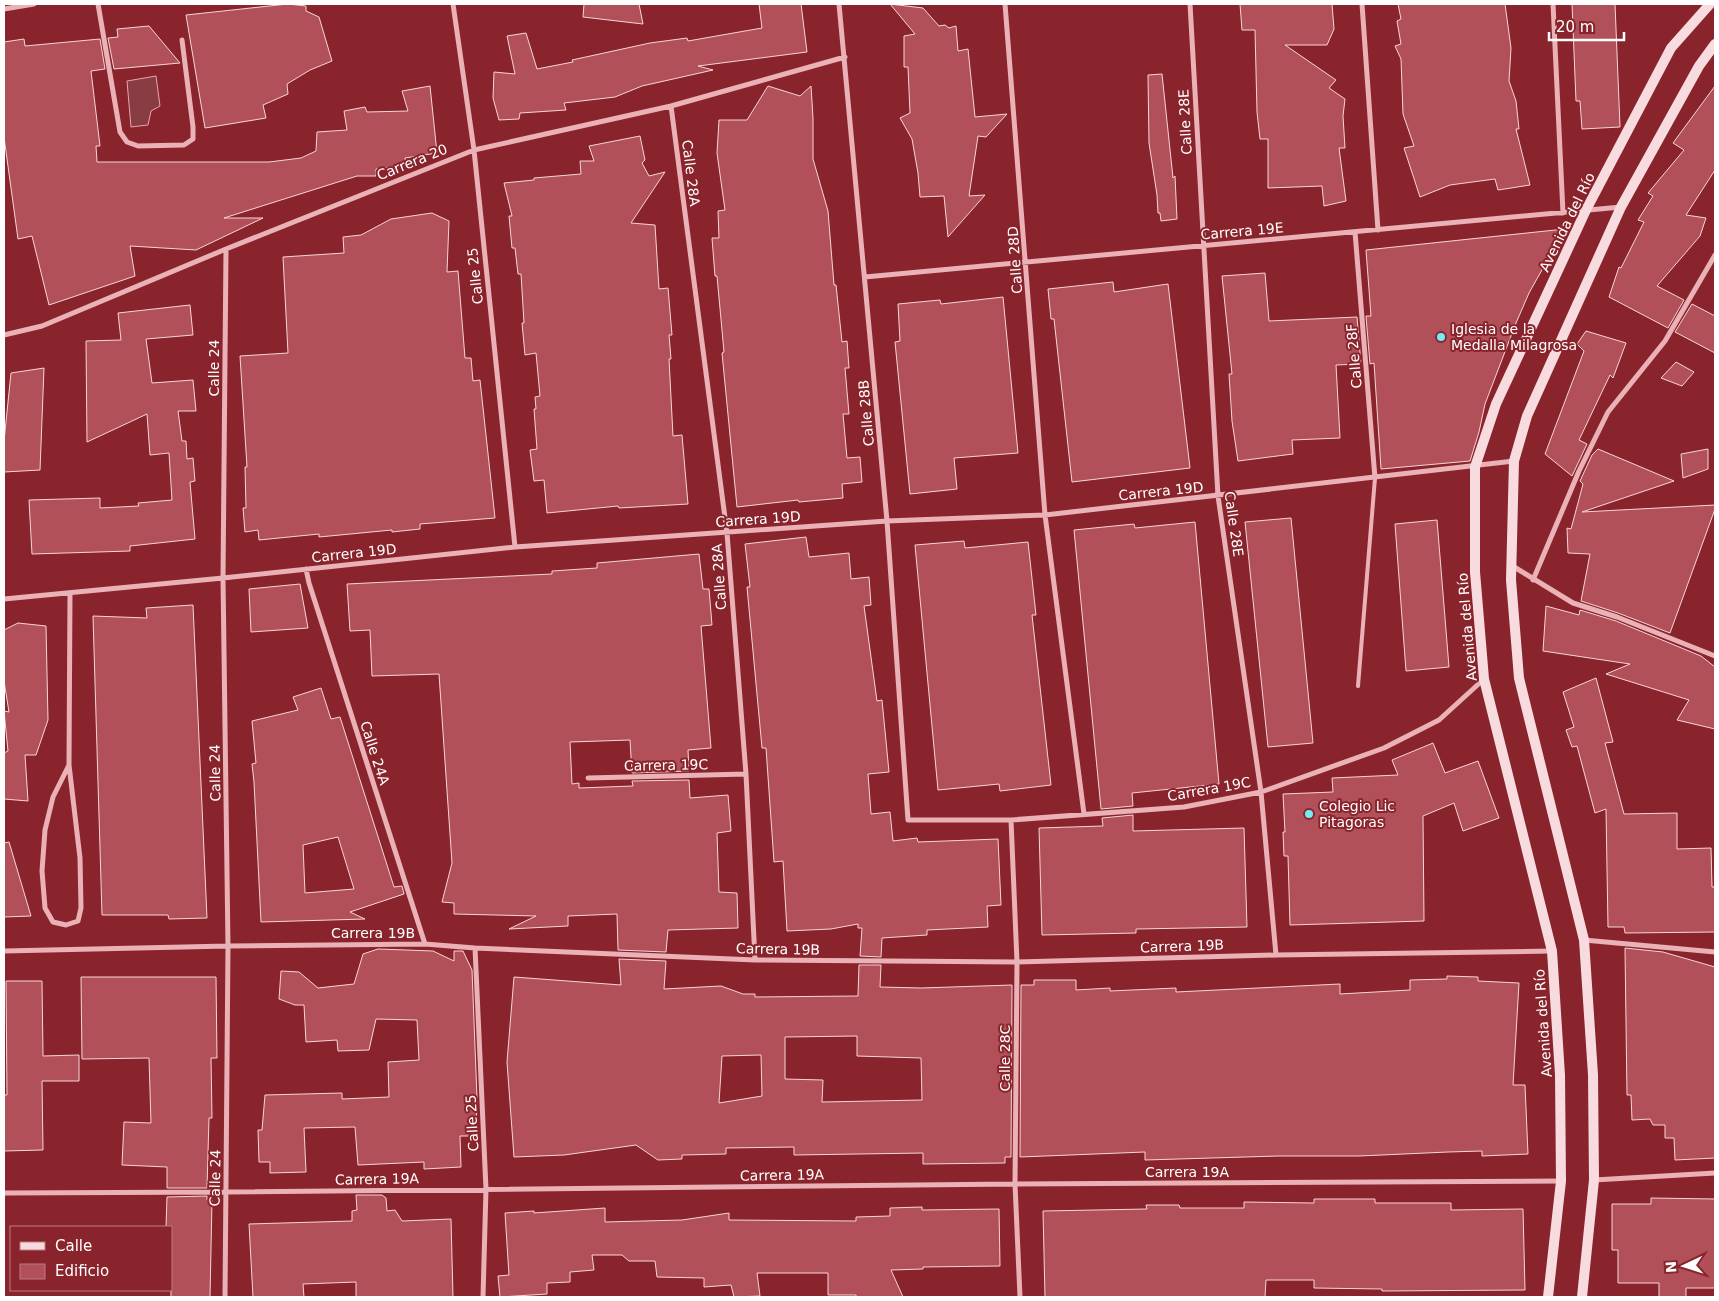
<svg xmlns="http://www.w3.org/2000/svg" width="1719" height="1301" viewBox="0 0 1719 1301" font-family="'DejaVu Sans',sans-serif">
	<style>
		.water { fill: #873d43; stroke: #eba5ac }
		.building { fill: #b25059; stroke: #f7d5d8; fill-rule: evenodd }
		.lines { fill: none; stroke-linecap: round; stroke-linejoin: round }
		.lane { stroke: #eab1b6; stroke-width: 4 }
		.street { stroke: #eab1b6; stroke-width: 5 }
		.secondary { stroke: #f8dbde; stroke-width: 10 }
		.poi-dot { fill: #74ecf4; stroke: #89242c; stroke-width: 2 }
		.labels { text-anchor: middle; stroke-width: 4; stroke-linejoin: round; paint-order: stroke }
		.street-label { font-size: 14px; fill: #fff; stroke: #89242c }
		.poi-label { font-size: 14px; fill: #fff; stroke: #89242c; text-anchor: start }
	</style>
	<rect width="100%" height="100%" fill="#89242c"/>
	<path class="water" d="M156 76 160 106 151 111 148 125 131 127 127 81Z"/>
	<path class="building" d="M288 4 306 6V11L319 17 332 61 310 70 287 84 288 94 263 105 266 118 205 128 186 15Z
		M584 4H639L643 24 583 17Z
		M759 4H801L807 52 698 66 713 70 642 86 615 97 564 103 566 110 520 113 519 119 499 120 493 98 494 72 515 74 507 36 526 33 537 69 573 62 572 60 650 43 687 38 688 41 762 28Z
		M890 4 923 8 939 26 945 25 949 28 956 26 958 51 968 49 975 117 1007 114 986 137 978 136 969 196 985 195 948 237 944 196 920 197 918 173 912 139 900 118 910 113 908 67H904V36L915 34Z
		M1240 4H1332L1334 29 1327 45H1285L1336 80 1329 88 1345 99 1343 116 1345 148H1339L1346 201 1324 206 1322 186 1268 188V139H1260L1257 112 1255 30H1242Z
		M1398 4H1505L1511 48 1509 81 1516 101 1519 129H1516L1530 185 1498 190 1495 179 1450 185 1420 197 1404 148 1414 146 1403 114 1401 59 1395 46 1401 44 1397 21 1401 19Z
		M1572 4H1615L1620 127 1582 129 1580 101H1576Z
		M149 26 180 63 114 69 108 38 118 37 117 29Z
		M24 39 25 46 100 39 105 69 91 71 100 146H96L97 162H269L301 158 316 151 317 132 347 130 344 111 365 107 367 112 408 111 402 91 430 86 437 153 405 158 406 165 376 169V176H357L224 218H263L196 250 130 246 135 276 49 305 32 236 18 239 4 137V42Z
		M1162 74 1173 178 1175 176 1177 219 1161 221 1160 213H1158L1157 195 1149 143 1148 75Z
		M768 86 800 96 811 86 813 118V159L828 211 834 285H836L842 342 847 341 849 368H845L849 414H843L847 458 860 457 862 482 842 484 843 498 799 502 798 500 737 507 722 353 724 352 717 276H715L712 238H719L718 211 725 210 717 153 719 120H747Z
		M1715 86V170L1686 215 1706 218 1700 236 1657 286 1684 300 1668 328 1609 297 1619 267 1621 268 1644 222 1638 220 1653 196 1648 193 1684 150 1673 143Z
		M640 136 645 160 642 163 649 176 665 172 631 223 655 225 659 289 668 288 672 335H669L671 359H669L673 436 682 435 688 504 619 508 618 506 547 513 544 480 534 481 530 450 537 449 534 409H536L535 397 540 396 536 353 525 355 522 323H524L521 274H518L515 248H512L509 216H512L504 183 534 180V178L581 174 580 161H594L589 146Z
		M432 213 449 221 447 272 458 271 465 358H471L473 381 480 380 495 518 420 524V529L392 532V530L319 537V534L259 540 258 530 245 532 243 508H246L245 467H247L240 356 288 353 283 257 344 253 343 237 361 235 391 219Z
		M1565 229 1529 293 1516 323 1485 404 1479 432 1470 461 1381 469 1374 363 1370 364 1366 316H1371L1366 250Z
		M1265 273 1269 321 1357 317 1361 364 1336 365 1340 438 1292 440 1293 454 1238 461 1232 421 1229 374H1232L1222 276Z
		M1113 282 1114 292 1168 284 1190 468 1072 482 1054 319H1051L1048 289Z
		M1003 297 1018 453 954 458 957 489 910 494 895 342 900 341 898 304 940 300 941 304Z
		M1692 304 1715 316V353L1675 332Z
		M190 305 193 335 146 339 152 383 193 380 196 411H178L182 441H186L187 459 193 458 195 481 190 482 195 539 130 546V551L32 554 29 500 100 498V508L139 506 138 503 172 500 169 453 150 455 147 414 87 442 86 341 121 340 118 313Z
		M1586 331 1626 343 1613 378 1610 375 1579 440 1587 444 1572 476 1545 454 1584 351 1577 344Z
		M1676 362 1694 372 1682 386 1661 378Z
		M44 368 40 470 4 472V441L11 373Z
		M1598 449 1674 481 1582 512 1715 505V509L1670 633 1618 613 1581 601 1590 554 1568 553 1567 528 1571 529 1583 484 1580 481 1592 455Z
		M1708 449V469L1683 478 1681 454Z
		M1291 518 1313 743 1268 747 1245 522Z
		M1437 520 1449 667 1406 671 1395 524Z
		M1195 522 1219 784 1132 793 1133 806 1101 809 1074 530 1134 524 1135 528Z
		M806 537 809 557 849 553 851 579 869 577 871 605 864 606 877 701 882 700 889 772 868 774 871 814 890 812 893 841 917 838 918 842 998 839 1001 905 987 906 988 927 927 930V935L882 938 881 957 860 956 862 928H858V924L831 929 787 931 783 861 774 862 766 748H762L747 587H750L745 544Z
		M964 541 965 548 1028 542 1036 615H1032L1051 785 1000 791 999 784 938 790 915 545Z
		M699 554 703 589H709L712 625 701 626 711 748 688 750 689 771 632 773 630 740 570 742 572 784 579 783V788L633 786 632 781 689 780 690 798 728 795 731 831 717 833 719 892 737 893 738 928 668 930 666 952 618 950 617 914 568 916V926L509 929 536 916 454 914V903L442 902 452 863 439 674 372 676 370 630 350 631 347 584 552 574V571L597 568V563Z
		M300 584 308 628 251 632 249 589Z
		M193 605 207 918 169 919 168 915H102L93 616 147 618 146 608Z
		M1546 606 1579 615 1580 610 1616 621 1701 656 1715 667V729L1677 720 1689 700 1606 674 1630 664 1543 651Z
		M18 623 46 626 48 720 36 755H25L28 801 4 799V753L8 751 4 711 9 712 4 681V630Z
		M1596 678 1613 742 1605 743 1624 814 1677 813V849L1711 848 1712 887H1715V932L1625 933 1624 927H1608L1606 809 1595 813 1577 746 1572 747 1566 730 1574 727 1563 692Z
		M321 688 331 719 340 717 394 887 402 886 404 894 350 912 365 919 261 922 254 782 252 764 256 763 252 721 298 710 293 697ZM338 837 354 889 305 893 303 845Z
		M1433 743 1445 773 1478 761 1499 818 1463 831 1454 803 1423 816 1424 921 1290 925 1288 856H1284L1283 832H1285L1283 794 1333 792 1332 778 1398 775 1392 760Z
		M1133 815V831L1244 828 1247 927 1136 929V933L1042 935 1039 828 1103 826 1102 818Z
		M9 842 31 916 4 917V843Z
		M1625 948 1663 952 1715 967V1158L1675 1160 1674 1138H1665V1125H1653L1650 1119 1632 1120 1631 1095H1627Z
		M378 949 433 951 454 961V951H463L472 970 477 1098 476 1136H460L461 1167 424 1169V1162L358 1165 355 1127 304 1128 306 1172 270 1173V1162H259L258 1130H262L265 1095 342 1093V1099L389 1097 388 1062 419 1060 417 1020 376 1019 369 1050 338 1051 337 1040 306 1042 304 1005H295L279 999 281 971 299 972 318 988 354 984 363 954Z
		M619 959 666 961 664 989 721 986 743 994H755V997L858 996 859 965H881L880 987 921 988 1012 985 1011 1157H1005V1163L923 1164V1153L794 1155V1147L726 1148V1154L682 1155V1159L658 1160 636 1145 564 1155 514 1157 507 1062 514 977 621 985ZM857 1036V1056L921 1058 922 1100 822 1102 823 1080 785 1079V1037ZM761 1055 762 1096 719 1103 722 1056Z
		M1447 976 1478 977V981L1519 983 1513 1085H1525L1528 1154 1482 1156V1151L1448 1152 1359 1156H1278L1145 1160V1152L1020 1157 1021 985H1034V980H1076V990L1110 988V991L1176 988V992L1340 984V994L1410 990V980L1447 979Z
		M81 977H216L217 1058H211L212 1118H209L207 1188H167V1167L122 1165 124 1122 151 1123 149 1058 82 1059Z
		M6 981H42L43 1056 79 1055V1081H42L43 1150 4 1151V1095H7Z
		M356 1195H382L386 1198 387 1211 395 1210 402 1221 451 1219 453 1297H356V1282L303 1284 304 1297H253L249 1224 352 1221V1211L357 1210Z
		M207 1196V1200H212L210 1297H171V1227H166L167 1197Z
		M1651 1198 1715 1199V1288H1686V1297H1659V1283H1618V1250H1612V1204H1651Z
		M1314 1199H1375V1203H1451V1210L1523 1209 1525 1290 1382 1291V1289L1314 1288V1280H1266L1265 1297H1045L1043 1211 1147 1209 1146 1205H1179L1180 1208H1244V1202L1314 1203Z
		M922 1207V1210L999 1209 1000 1266 923 1267V1269L891 1270 903 1297H856V1295H828V1273H757L760 1296 734 1297 731 1285 704 1287V1278L657 1277 655 1261H629L622 1255H592L594 1270 570 1272V1282L547 1283V1294L500 1297 498 1276 509 1275 505 1213 534 1211V1213L605 1208V1222L682 1220 729 1213V1220L856 1221V1217L890 1216V1208Z"/>
	<g class="lines">
		<path class="lane" d="M1358 686 1375 478"/>
		<path class="street" d="M98 4 120 132 127 142 138 146 184 145 193 139V127L182 40
			M453 4 474 150 515 547
			M839 4 887 521 908 820H1011L1184 807 1261 792 1384 748 1439 720 1484 679
			M1005 4 1045 515 1084 814
			M1190 4 1218 496 1261 792 1276 955
			M1362 4 1378 230
			M1553 4 1563 213
			M4 9 34 4
			M671 106 727 533 746 774 755 960
			M1355 232 1375 478
			M865 277 1621 207
			M4 335 42 326 226 249 474 150 671 106 845 57
			M1511 565 1573 603 1617 617 1715 656
			M306 569 309 583 425 944
			M1533 580 1579 471 1608 412 1665 341 1715 255
			M4 599 223 578 515 547 887 521 1045 515 1514 461
			M69 765 53 797 45 830 42 871 45 908 53 922 66 925 78 921 81 908 80 858 69 765 70 593
			M588 778 746 774
			M1011 820 1017 962 1015 1184 1020 1297
			M1584 940 1715 952
			M475 948 486 1189 483 1297
			M4 951 228 946 425 944 475 948 755 960 1017 962 1276 955 1552 951
			M1594 1180 1715 1173
			M4 1193 227 1192 1015 1184 1561 1181
			M225 1297 228 946 223 578 226 249"/>
		<path class="secondary" d="M1548 1297 1561 1181 1560 1075 1552 951 1484 679 1475 572V467L1496 404 1586 210 1671 48 1710 4
			M1582 1297 1594 1180 1593 1075 1584 940 1519 678 1511 580 1514 461 1527 416 1621 207 1699 66 1715 44"/>
	</g>
	<g class="poi-dot">
		<circle cx="1441" cy="337" r="5"/>
		<circle cx="1309" cy="814" r="5"/>
	</g>
	<g class="labels">
		<g class="street-label">
			<text transform="translate(1185 122) rotate(-93)" y="5">Calle 28E</text>
			<text transform="translate(412 162) rotate(-22)" y="5">Carrera 20</text>
			<text transform="translate(691 173) rotate(83)" y="5">Calle 28A</text>
			<text transform="translate(1567 222) rotate(-64)" y="5">Avenida del Río</text>
			<text transform="translate(1242 231) rotate(-5)" y="5">Carrera 19E</text>
			<text transform="translate(1015 260) rotate(-94)" y="5">Calle 28D</text>
			<text transform="translate(475 276) rotate(-96)" y="5">Calle 25</text>
			<text transform="translate(1354 356) rotate(-95)" y="5">Calle 28F</text>
			<text transform="translate(214 368) rotate(-90)" y="5">Calle 24</text>
			<text transform="translate(866 413) rotate(-95)" y="5">Calle 28B</text>
			<text transform="translate(1161 491) rotate(-6)" y="5">Carrera 19D</text>
			<text transform="translate(758 519) rotate(-4)" y="5">Carrera 19D</text>
			<text transform="translate(1234 524) rotate(82)" y="5">Calle 28E</text>
			<text transform="translate(354 553) rotate(-6)" y="5">Carrera 19D</text>
			<text transform="translate(719 577) rotate(-94)" y="5">Calle 28A</text>
			<text transform="translate(1467 627) rotate(-95)" y="5">Avenida del Río</text>
			<text transform="translate(375 753) rotate(72)" y="5">Calle 24A</text>
			<text transform="translate(666 765) rotate(-1)" y="5">Carrera 19C</text>
			<text transform="translate(215 773) rotate(-91)" y="5">Calle 24</text>
			<text transform="translate(1209 789) rotate(-10)" y="5">Carrera 19C</text>
			<text x="373" y="938">Carrera 19B</text>
			<text transform="translate(1182 946) rotate(-2)" y="5">Carrera 19B</text>
			<text transform="translate(778 949) rotate(1)" y="5">Carrera 19B</text>
			<text transform="translate(1543 1023) rotate(-94)" y="5">Avenida del Río</text>
			<text transform="translate(1005 1058) rotate(-90)" y="5">Calle 28C</text>
			<text transform="translate(472 1123) rotate(-93)" y="5">Calle 25</text>
			<text x="1187" y="1177">Carrera 19A</text>
			<text transform="translate(782 1175) rotate(-1)" y="5">Carrera 19A</text>
			<text transform="translate(215 1178) rotate(-89)" y="5">Calle 24</text>
			<text transform="translate(377 1179) rotate(-1)" y="5">Carrera 19A</text>
		</g>
		<g class="poi-label">
			<text x="1451" y="334">Iglesia de la<tspan x="1451" dy="16">Medalla Milagrosa</tspan></text>
			<text x="1319" y="811">Colegio Lic<tspan x="1319" dy="16">Pitagoras</tspan></text>
		</g>
	</g>
	<rect width="1719" height="1301" fill="none" stroke="#ffffff" stroke-width="10"/>
	<rect x="10" y="1226" width="162" height="65" fill="#89242c" stroke="#b87c80"/>
	<rect x="20" y="1242" width="25" height="8" fill="#f8dbde" stroke="#b87c80"/>
	<text x="55" y="1251" font-size="15" fill="#ffffff">Calle</text>
	<rect x="20" y="1264" width="25" height="15" fill="#b25059" stroke="#b87c80"/>
	<text x="55" y="1276" font-size="15" fill="#ffffff">Edificio</text>
	<g transform="translate(1684 1266) rotate(266)" stroke="#89242c" stroke-width="4" paint-order="stroke">
	<path d="M0-4L9 19L0 12L-9 19Z" fill="#ffffff"/>
	<text y="-8" font-size="14" font-weight="bold" text-anchor="middle" fill="#ffffff">N</text>
	</g>
	<path d="M1549 32v8h75v-8" fill="none" stroke="#ffffff" stroke-width="2.5"/>
	<text x="1556" y="32" font-size="15" fill="#ffffff" stroke="#89242c" stroke-width="4" paint-order="stroke">20 m</text>
</svg>
